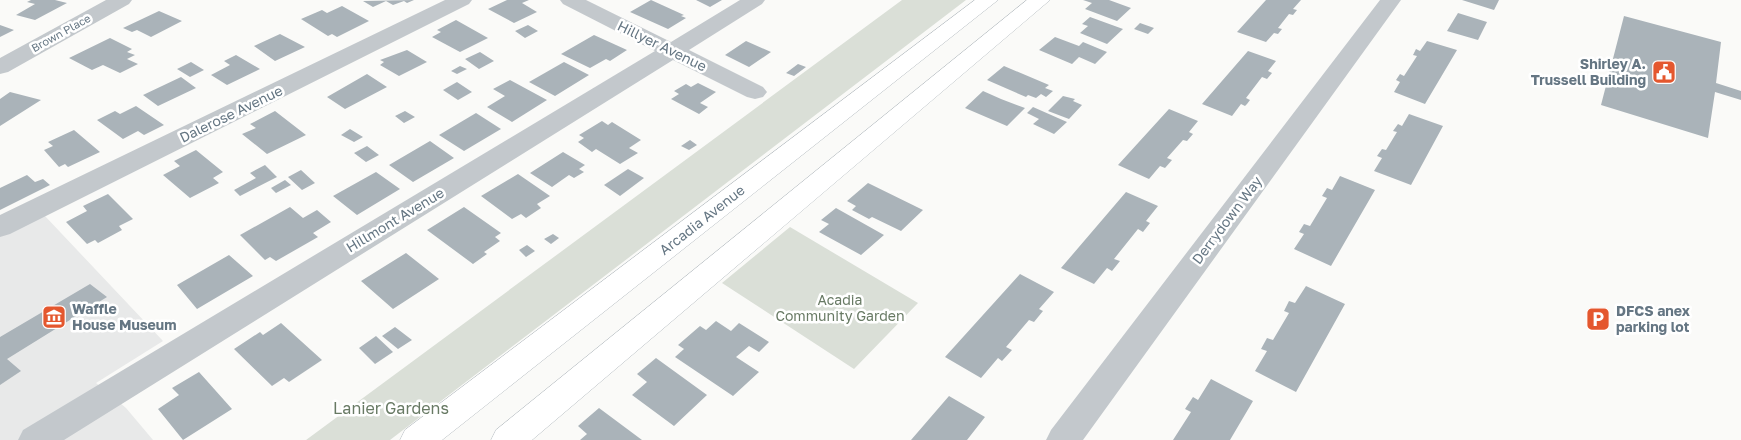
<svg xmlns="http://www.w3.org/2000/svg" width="1741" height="440" viewBox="0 0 1741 440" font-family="'Golos Text',sans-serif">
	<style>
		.built { fill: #e8e9e9 }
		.green { fill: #dadfd7 }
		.building { fill: #aab3b9 }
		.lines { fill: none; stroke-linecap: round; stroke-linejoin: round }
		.secondary-casing { stroke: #b3babf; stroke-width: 1 }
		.street { fill: #c3c8cc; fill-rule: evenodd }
		.secondary { fill: #fff; fill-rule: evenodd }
		.labels { text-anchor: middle; stroke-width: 5; stroke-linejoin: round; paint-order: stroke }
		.far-street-label { font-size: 11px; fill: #657683; stroke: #fff }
		.street-label { font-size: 14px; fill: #657683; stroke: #fff }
		.poi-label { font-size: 14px; font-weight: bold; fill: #657683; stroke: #fff; text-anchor: start }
		.park-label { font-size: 14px; fill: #687a64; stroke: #fff }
		.near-park-label { font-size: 16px; fill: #687a64; stroke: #fff }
	</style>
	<rect width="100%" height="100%" fill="#fafaf8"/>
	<path class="built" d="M44 215 163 341 96 383 126 408 153 440H0V235Z"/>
	<path class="green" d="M902 0H966L390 440H306Z
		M790 227 918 303 854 369 722 283Z"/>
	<path class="building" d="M31 0H55L67 3 35 20 16 15 35 4 27 2Z
		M414 0 407 3 404 1 393 5 386 1 373 7 363 1Z
		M507 0H529L522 3 537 12 514 23 488 9Z
		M651 0 684 15 681 16 686 18 668 29 630 12Z
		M696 0H722L710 7Z
		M1083 0H1109L1131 8 1117 21 1085 9 1092 3Z
		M1266 0H1301L1293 9 1297 10 1293 15 1289 14 1278 28 1282 29 1278 34 1274 33 1266 42 1237 32Z
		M1462 0H1499L1494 10Z
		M342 6 369 21 337 37 332 34 328 36 301 19 322 10 327 13Z
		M159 11 182 21 151 37 137 30 132 32 123 28Z
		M1458 13 1487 22 1478 40 1447 31Z
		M1624 16 1721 42 1716 83 1741 91V100L1715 92 1708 138 1601 105Z
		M1090 17 1123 29 1107 44 1080 33 1088 26 1082 24Z
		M456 20 488 38 460 52 432 37 441 32 437 30Z
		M1140 23 1154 28 1148 34 1134 29Z
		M0 25 14 30 0 37Z
		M528 25 538 31 525 38 515 31Z
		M280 34 305 47 275 61 254 46Z
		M594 35 627 50 610 61 606 59 590 68 561 54Z
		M1055 37 1079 46 1083 42 1107 52 1095 64 1079 57 1072 64 1039 50Z
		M110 38 132 49 127 52 135 55 127 59 138 64 120 73 103 65 92 70 69 58Z
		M746 41 771 52 749 67 725 55Z
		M1427 41 1457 50 1425 104 1394 92 1400 82 1396 80 1400 74 1404 76 1417 56 1413 55 1416 49 1420 51Z
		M407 50 427 62 399 76 380 65 384 62 380 60Z
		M1248 51 1276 61 1268 71 1272 73 1267 79 1262 77 1246 98 1250 100 1247 104 1245 106 1241 104 1232 116 1202 104Z
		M480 52 494 61 479 69 465 59Z
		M236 55 260 69 227 85 211 75 230 65 224 61Z
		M191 62 204 70 190 77 177 69Z
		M564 62 589 75 555 96 529 82Z
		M798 64 806 67 794 76 786 73Z
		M460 66 467 69 457 74 451 71Z
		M1004 66 1049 85 1045 88 1053 91 1046 97 1041 94 1036 98 1028 95 1026 97 987 80Z
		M367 74 387 87 345 109 327 97Z
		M181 77 196 88 158 106 143 95Z
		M510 80 547 100 512 122 487 107 505 96 493 89Z
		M457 82 472 92 458 100 443 90Z
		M698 83 716 92 700 103 708 107 699 114 671 99 679 94 674 91 686 84 691 87Z
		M983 91 1001 99 1025 108 1007 126 965 108Z
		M10 92 41 100 0 126V99Z
		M1063 96 1075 99 1073 101 1082 105 1069 119 1048 111Z
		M136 106 164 125 144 135 138 131 123 139 97 120 115 111 120 114Z
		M1033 107 1067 122 1054 134 1033 124 1039 119 1027 113Z
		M1169 109 1198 121 1189 132 1193 134 1187 141 1183 140 1167 158 1172 160 1165 168 1160 166 1149 179 1118 165Z
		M275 111 306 135 267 154 242 134 256 128 250 124Z
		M405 111 415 117 404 123 395 116Z
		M476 113 501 129 464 151 439 135Z
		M1409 114 1443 126 1411 185 1374 171 1382 158 1377 156 1382 149 1386 150 1397 132 1393 131 1398 124 1402 126Z
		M602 121 608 125 612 122 641 140 629 148 638 153 620 164 596 149 592 152 578 142 584 138 579 135Z
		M350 129 363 137 354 142 341 135Z
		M74 130 100 152 68 167 65 164 59 167 44 150 53 146 48 142Z
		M690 140 697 145 689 150 681 146Z
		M430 141 454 158 413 182 389 165Z
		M367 146 379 155 366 162 354 153Z
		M196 150 223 172 213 178 219 183 190 198 163 175 180 166 174 161Z
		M563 152 585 165 579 169 584 172 574 178 569 175 552 187 530 173Z
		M265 165 277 177 240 196 234 190 256 178 250 173Z
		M628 169 644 178 620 196 604 185Z
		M301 170 315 183 302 190 288 177Z
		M376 172 400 189 357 215 333 196Z
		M518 174 550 196 537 204 541 208 526 218 521 214 512 219 481 196Z
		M27 175 35 182 43 179 50 185 0 210V188Z
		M1340 176 1375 190 1331 266 1294 249 1304 234 1299 232 1304 224 1310 226 1327 198 1322 196 1327 188 1332 190Z
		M285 180 291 185 276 193 271 188Z
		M868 183 923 210 901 231 872 217 869 219 852 210 856 206 847 201Z
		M1126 192 1158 206 1146 221 1150 223 1143 232 1138 229 1114 259 1120 261 1112 271 1107 268 1094 284 1061 268Z
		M108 194 133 219 119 226 122 230 98 243 95 240 87 244 66 222 87 211 83 206Z
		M290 207 303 218 317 210 331 222 313 233 318 237 276 261 270 257 265 260 240 235Z
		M464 207 501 233 495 237 500 241 484 252 487 254 473 264 427 230Z
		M836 208 884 235 861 255 819 232 829 224 821 220Z
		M553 234 559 238 551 244 544 239Z
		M527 245 535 251 526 257 519 250Z
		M406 253 439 279 393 309 361 281Z
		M229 255 253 276 197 309 177 285Z
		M1020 274 1054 292 1039 309 1043 311 1034 322 1029 320 1006 347 1012 350 1002 361 998 358 981 378 945 357Z
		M90 284 107 297 7 359 21 371 0 385V337Z
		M1306 286 1345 304 1296 392 1255 371 1267 351 1261 349 1267 338 1273 340 1289 313 1284 311 1289 301 1295 303Z
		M716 321 731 331 739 323 769 342 759 352 749 346 736 357 759 372 733 396 675 357 684 349 678 345 700 326 706 330Z
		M281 323 322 360 289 382 284 378 272 386 234 349 260 332 263 335Z
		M395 327 412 340 398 349 382 336Z
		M376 336 393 352 375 364 359 348Z
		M656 358 707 395 674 426 632 395 647 382 637 374Z
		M199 372 232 409 183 440 158 409 179 395 172 388Z
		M1211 379 1253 401 1230 440H1173L1191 412 1185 409 1193 397 1198 400Z
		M949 396 985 417 967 440H911Z
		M599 408 642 440H580L587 434 578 426Z"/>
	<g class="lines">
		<g class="secondary-casing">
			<path id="secondary" d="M975 0H998L442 440H400L405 430Z
				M1027 0H1050L532 440H491L496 430Z"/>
		</g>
		<path class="street" d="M106 0H132L129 4 8 72 0 74V58Z
			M445 0H472L469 4 10 234 0 237V215Z
			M560 0H586L671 42 740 0H765L762 4 689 50 763 87 767 92 763 97 755 99 747 97 673 60 64 440H18L23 430 655 51 563 4Z
			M1380 0H1401L1083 440H1046L1051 430Z"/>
		<use href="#secondary" class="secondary"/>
	</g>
	<defs>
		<g id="civic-square" transform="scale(1.25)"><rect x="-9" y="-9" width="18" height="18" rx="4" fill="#e4572e" stroke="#fff"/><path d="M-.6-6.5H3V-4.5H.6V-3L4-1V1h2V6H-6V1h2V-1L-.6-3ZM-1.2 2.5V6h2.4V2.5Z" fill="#fff"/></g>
		<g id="museum-square" transform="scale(1.25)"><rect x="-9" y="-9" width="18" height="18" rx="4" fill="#e4572e" stroke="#fff"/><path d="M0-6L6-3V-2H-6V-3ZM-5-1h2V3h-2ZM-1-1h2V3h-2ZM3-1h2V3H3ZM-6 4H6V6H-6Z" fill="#fff"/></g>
		<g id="parking-square" transform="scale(1.25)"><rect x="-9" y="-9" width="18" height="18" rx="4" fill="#e4572e" stroke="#fff"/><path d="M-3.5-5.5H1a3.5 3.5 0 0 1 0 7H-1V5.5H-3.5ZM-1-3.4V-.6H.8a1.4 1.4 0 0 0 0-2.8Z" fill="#fff"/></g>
	</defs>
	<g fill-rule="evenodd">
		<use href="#civic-square" x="1664" y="72"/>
		<use href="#museum-square" x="54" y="317"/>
		<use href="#parking-square" x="1598" y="319"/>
	</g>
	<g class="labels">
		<g class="far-street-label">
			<text transform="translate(61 33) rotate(-29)" y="4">Brown Place</text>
		</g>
		<g class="street-label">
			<text transform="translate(662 46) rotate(26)" y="5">Hillyer Avenue</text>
			<text transform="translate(231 114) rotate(-26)" y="5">Dalerose Avenue</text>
			<text transform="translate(395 220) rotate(-31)" y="5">Hillmont Avenue</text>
			<text transform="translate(702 220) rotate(-38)" y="5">Arcadia Avenue</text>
			<text transform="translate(1227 220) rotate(-53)" y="5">Derrydown Way</text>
		</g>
		<g class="poi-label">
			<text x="1646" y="69" text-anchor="end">Shirley A.<tspan x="1646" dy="16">Trussell Building</tspan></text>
			<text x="72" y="314">Waffle<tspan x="72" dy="16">House Museum</tspan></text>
			<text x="1616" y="316">DFCS anex<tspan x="1616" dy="16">parking lot</tspan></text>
		</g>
		<g class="park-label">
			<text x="840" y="305">Acadia<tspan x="840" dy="16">Community Garden</tspan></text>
		</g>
		<g class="near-park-label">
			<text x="391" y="414">Lanier Gardens</text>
		</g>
	</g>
</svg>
